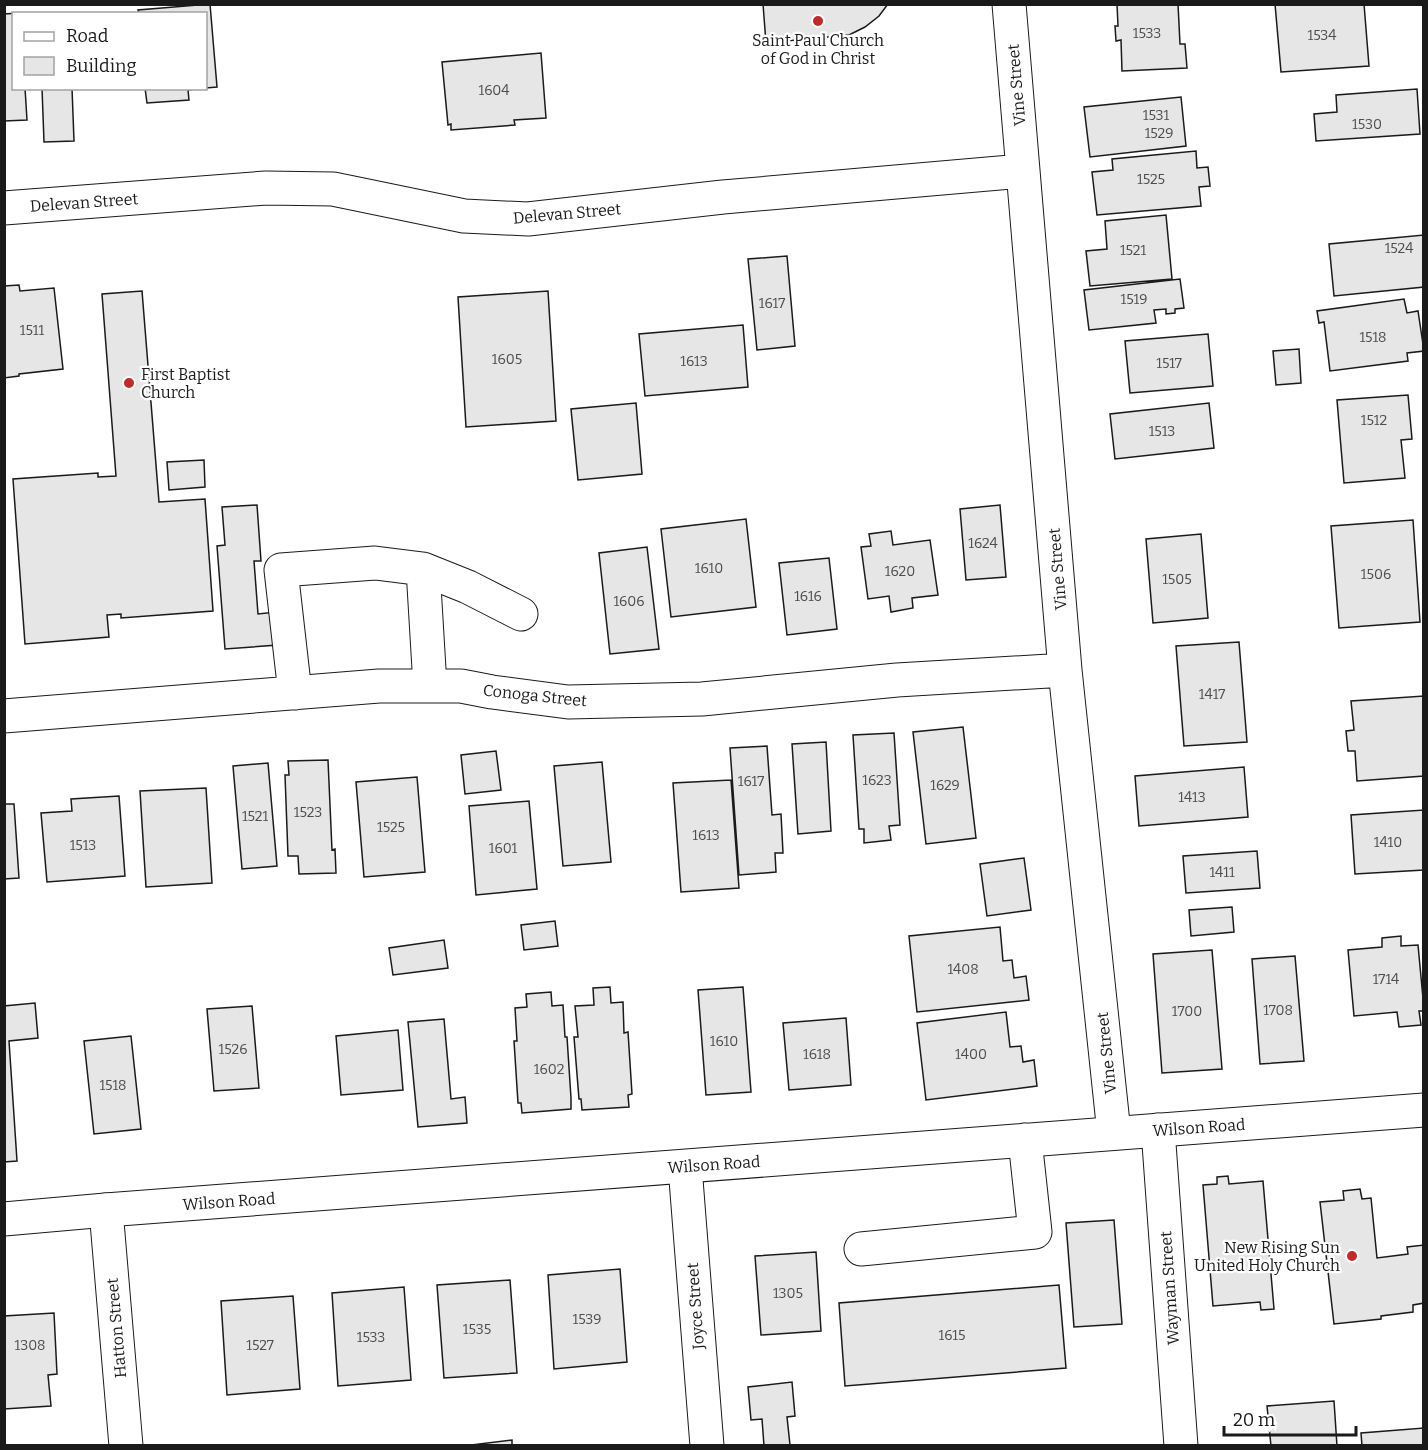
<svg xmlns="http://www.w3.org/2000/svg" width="1428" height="1450" viewBox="0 0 1428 1450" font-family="Bitter,serif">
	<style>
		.building { fill: #e6e6e6; stroke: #1a1a1a; stroke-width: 1.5 }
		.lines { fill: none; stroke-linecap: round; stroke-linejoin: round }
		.minor-casing { stroke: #1a1a1a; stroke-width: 35 }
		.major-casing { stroke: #1a1a1a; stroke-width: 35 }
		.minor { stroke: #fff; stroke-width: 33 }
		.major { stroke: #fff; stroke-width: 33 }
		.poi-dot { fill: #c62828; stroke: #fff; stroke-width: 2 }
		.labels { text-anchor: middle; stroke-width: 4.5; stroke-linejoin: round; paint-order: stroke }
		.number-label { font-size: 14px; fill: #4d4d4d }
		.poi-label { font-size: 16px; fill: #1a1a1a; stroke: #fff }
		.street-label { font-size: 16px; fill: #1a1a1a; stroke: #fff }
	</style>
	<rect width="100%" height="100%" fill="#fff"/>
	<path class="building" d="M210 4 217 87 206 88V14H139L138 10Z
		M763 4H888L879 16 865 27 849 35 766 43Z
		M1117 4H1178L1180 44H1185L1187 68 1122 71 1121 40 1116 41 1115 26H1118Z
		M1275 4H1364L1369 66 1281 72Z
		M19 13 14 14V88H25L27 120 4 121V14Z
		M541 53 546 118 514 120 515 125 451 130V124L448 125 442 62Z
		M42 88H72L74 141 44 142Z
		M145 88H203L188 90 189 100 147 103Z
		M1417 89 1420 134 1316 141 1314 114 1337 112 1336 95Z
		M1181 97 1186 146 1090 157 1084 107Z
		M1196 151 1197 168 1208 167 1210 186 1199 187 1201 206 1097 215 1092 172 1113 170 1112 159Z
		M1166 215 1172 279 1090 286 1086 251 1107 249 1105 221Z
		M1424 235V287L1334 296 1329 244Z
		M787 256 795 346 757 350 748 259Z
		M1180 279 1184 308 1175 309V313L1166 314V309L1154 310 1156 323 1089 330 1084 290Z
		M19 285 20 291 54 288 63 369 19 374V376L4 378V286Z
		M142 291 159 502 205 499 213 611 121 618V614L107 615 109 637 25 644 13 479 98 473V477L116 476 102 294Z
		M548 291 556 421 466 427 458 297Z
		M1404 299 1407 313 1418 311 1424 351 1407 353 1408 361 1330 371 1324 322 1319 323 1317 311Z
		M743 325 748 387 645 396 639 334Z
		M1208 334 1213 386 1130 393 1125 341Z
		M1299 349 1301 383 1276 385 1273 351Z
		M1408 395 1412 439 1401 440 1405 478 1344 483 1337 400Z
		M636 403 642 474 578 480 571 409Z
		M1209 403 1214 448 1115 459 1110 414Z
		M204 460 205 487 169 490 167 462Z
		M257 505 261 561H254L258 614 276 612 278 645 225 649 217 546 225 545 222 507Z
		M1000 505 1006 577 966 580 960 509Z
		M746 519 756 607 671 617 661 529Z
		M1413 520 1420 622 1339 628 1331 526Z
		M891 531 893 545 930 540 938 595 912 598 913 608 891 612 889 596 868 599 861 547 871 546 869 534Z
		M1201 534 1208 618 1153 623 1146 539Z
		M647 547 659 649 610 654 599 553Z
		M829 558 837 629 787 635 779 563Z
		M1239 642 1247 742 1184 746 1176 646Z
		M1424 696V776L1357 781 1355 751H1348L1346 731 1354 730 1351 701Z
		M963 727 976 838 926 844 913 732Z
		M894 733 900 825 889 826 891 840 864 843V829H859L853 735Z
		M826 742 831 831 798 834 792 744Z
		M767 746 772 815 781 814 783 853H775L776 872 739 875 730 748Z
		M496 751 501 790 465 794 461 755Z
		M328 760 332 850 335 849 336 873 299 874 298 856H288L285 775H289L288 761Z
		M602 762 611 862 563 866 554 766Z
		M268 763 277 866 242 869 233 766Z
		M1244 767 1248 817 1139 826 1135 776Z
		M417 777 425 872 364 877 356 782Z
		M731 780 739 888 681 892 673 783Z
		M206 788 212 883 146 887 140 791Z
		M119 796 125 876 47 882 41 813 72 811 71 799Z
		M529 801 537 889 476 895 469 806Z
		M4 804H14L19 878 4 879Z
		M1424 810V870L1355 874 1351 815Z
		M1257 851 1260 888 1186 893 1183 856Z
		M1024 858 1031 910 987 916 980 864Z
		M1232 907 1234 932 1191 936 1189 910Z
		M555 921 558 946 524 950 521 925Z
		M1000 927 1003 961 1012 960 1014 978 1026 976 1029 1000 917 1012 909 936Z
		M1401 936V946L1418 945 1424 1009V1011H1419L1421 1025 1399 1027 1397 1012 1354 1016 1348 950 1382 947V938Z
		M444 940 448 968 393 975 389 948Z
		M1212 950 1222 1069 1162 1073 1153 954Z
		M1295 956 1304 1061 1260 1064 1252 959Z
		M610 987 611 1003 623 1002 624 1033 628 1032 632 1094 628 1095 629 1107 582 1110 581 1099H579L574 1037H578L575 1006 594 1005 593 988Z
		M743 987 751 1092 706 1095 698 990Z
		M551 992 552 1006 563 1005 565 1037H567L571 1098V1109L522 1113 521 1103H518L514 1041H517L515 1008 527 1007 526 994Z
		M35 1003 38 1038 9 1041 17 1161 4 1162V1006Z
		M252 1006 259 1088 214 1091 207 1009Z
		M1006 1012 1010 1047 1021 1046 1023 1062 1034 1060 1037 1086 926 1100 917 1023Z
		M846 1018 851 1085 789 1090 783 1023Z
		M444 1019 451 1099 465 1097 467 1123 418 1127 408 1022Z
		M398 1030 403 1090 341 1095 336 1036Z
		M131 1036 141 1129 94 1134 84 1041Z
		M1228 1176 1229 1184 1263 1181 1274 1309 1261 1310 1260 1302 1213 1306 1203 1185 1217 1184V1177Z
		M1360 1189 1362 1199 1371 1198 1377 1258 1408 1254 1407 1247 1424 1245V1303L1413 1305V1312L1381 1316V1319L1334 1324 1320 1202 1344 1200 1343 1191Z
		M1114 1220 1122 1324 1074 1327 1066 1223Z
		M816 1252 821 1331 761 1335 755 1256Z
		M620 1269 627 1362 554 1369 548 1275Z
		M510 1280 517 1373 444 1378 437 1285Z
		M1059 1285 1066 1368 845 1386 839 1303Z
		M404 1287 411 1380 338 1386 332 1293Z
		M293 1296 300 1389 227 1395 221 1301Z
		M54 1313 57 1374 48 1375 51 1406 4 1409V1316Z
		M792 1382 795 1416 787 1417 790 1445 764 1446 762 1419 751 1420 748 1387Z
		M1334 1401 1337 1446H1271L1267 1406Z
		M1424 1428V1446H1362L1361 1433Z
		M512 1440V1446H463Z"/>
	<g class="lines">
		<g class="minor-casing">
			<path id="minor" d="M1009 4 1065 670 1114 1133
				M4 208 266 188 333 189 464 216 528 219 723 197 1023 171
				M423 569 430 686
				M295 693 281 570 375 563 423 569 468 587 521 614
				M4 716 379 686H461L492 692 568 702 702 699 897 680 1065 670
				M1158 1130 1181 1446
				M685 1167 707 1446
				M106 1210 126 1446
				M861 1249 1035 1232 1025 1140"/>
		</g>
		<g class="major-casing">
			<path id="major" d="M4 1219 106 1210 1424 1110"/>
		</g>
		<use href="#minor" class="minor"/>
		<use href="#major" class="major"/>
	</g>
	<g class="poi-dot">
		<circle cx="818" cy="21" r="6"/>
		<circle cx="129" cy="383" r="6"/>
		<circle cx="1352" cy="1256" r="6"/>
	</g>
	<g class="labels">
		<g class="number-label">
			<text x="1147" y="38">1533</text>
			<text x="1322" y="40">1534</text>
			<text x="494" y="95">1604</text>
			<text x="1156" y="120">1531</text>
			<text x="1367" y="129">1530</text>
			<text x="1159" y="138">1529</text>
			<text x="1151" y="184">1525</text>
			<text x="1399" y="253">1524</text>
			<text x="1133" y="255">1521</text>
			<text x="1134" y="304">1519</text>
			<text x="772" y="308">1617</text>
			<text x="32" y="335">1511</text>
			<text x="1373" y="342">1518</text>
			<text x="507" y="364">1605</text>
			<text x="694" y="366">1613</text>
			<text x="1169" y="368">1517</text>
			<text x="1374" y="425">1512</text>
			<text x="1162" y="436">1513</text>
			<text x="983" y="548">1624</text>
			<text x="709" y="573">1610</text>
			<text x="900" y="576">1620</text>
			<text x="1376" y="579">1506</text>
			<text x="1177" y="584">1505</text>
			<text x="808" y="601">1616</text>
			<text x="629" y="606">1606</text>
			<text x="1212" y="699">1417</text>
			<text x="877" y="785">1623</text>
			<text x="751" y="786">1617</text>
			<text x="945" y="790">1629</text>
			<text x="1192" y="802">1413</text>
			<text x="308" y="817">1523</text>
			<text x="255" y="821">1521</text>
			<text x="391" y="832">1525</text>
			<text x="706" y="840">1613</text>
			<text x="1388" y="847">1410</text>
			<text x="83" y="850">1513</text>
			<text x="503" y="853">1601</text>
			<text x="1222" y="877">1411</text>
			<text x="963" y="974">1408</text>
			<text x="1386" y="984">1714</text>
			<text x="1278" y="1015">1708</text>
			<text x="1187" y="1016">1700</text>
			<text x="724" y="1046">1610</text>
			<text x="233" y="1054">1526</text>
			<text x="817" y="1059">1618</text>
			<text x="971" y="1059">1400</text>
			<text x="549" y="1074">1602</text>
			<text x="113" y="1090">1518</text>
			<text x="788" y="1298">1305</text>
			<text x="587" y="1324">1539</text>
			<text x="477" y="1334">1535</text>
			<text x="952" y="1340">1615</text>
			<text x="371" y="1342">1533</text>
			<text x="30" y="1350">1308</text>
			<text x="260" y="1350">1527</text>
		</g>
		<g class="poi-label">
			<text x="818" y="46">Saint Paul Church<tspan x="818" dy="18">of God in Christ</tspan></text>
			<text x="141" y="380" text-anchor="start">First Baptist<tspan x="141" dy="18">Church</tspan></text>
			<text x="1340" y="1253" text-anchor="end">New Rising Sun<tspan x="1340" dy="18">United Holy Church</tspan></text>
		</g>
		<g class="street-label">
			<text transform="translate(1016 85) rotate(-95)" y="6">Vine Street</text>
			<text transform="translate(84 202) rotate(-4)" y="6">Delevan Street</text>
			<text transform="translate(567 213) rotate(-5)" y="6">Delevan Street</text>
			<text transform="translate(1057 569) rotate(-95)" y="6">Vine Street</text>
			<text transform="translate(535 695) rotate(6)" y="6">Conoga Street</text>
			<text transform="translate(1106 1053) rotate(-96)" y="6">Vine Street</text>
			<text transform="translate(1199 1127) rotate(-4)" y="6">Wilson Road</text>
			<text transform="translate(714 1164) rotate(-4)" y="6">Wilson Road</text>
			<text transform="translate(229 1201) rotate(-4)" y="6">Wilson Road</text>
			<text transform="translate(1169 1288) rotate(-94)" y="6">Wayman Street</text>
			<text transform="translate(695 1306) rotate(-94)" y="6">Joyce Street</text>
			<text transform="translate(116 1328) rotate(-95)" y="6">Hatton Street</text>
		</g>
	</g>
	<rect width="1428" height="1450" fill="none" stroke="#1a1a1a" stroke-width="12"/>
	<rect x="12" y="12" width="195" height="78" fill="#ffffff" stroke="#a3a3a3" stroke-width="1.5"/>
	<rect x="24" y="32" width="30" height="9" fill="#ffffff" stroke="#a3a3a3" stroke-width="1.5"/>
	<text x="66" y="42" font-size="18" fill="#1a1a1a">Road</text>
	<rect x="24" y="57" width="30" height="18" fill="#e6e6e6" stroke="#a3a3a3" stroke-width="1.5"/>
	<text x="66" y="72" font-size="18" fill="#1a1a1a">Building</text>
	<path d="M1224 1426v9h132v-9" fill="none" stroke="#1a1a1a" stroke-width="3"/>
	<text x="1233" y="1426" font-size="18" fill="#1a1a1a" stroke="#ffffff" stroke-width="4.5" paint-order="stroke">20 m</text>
</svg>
